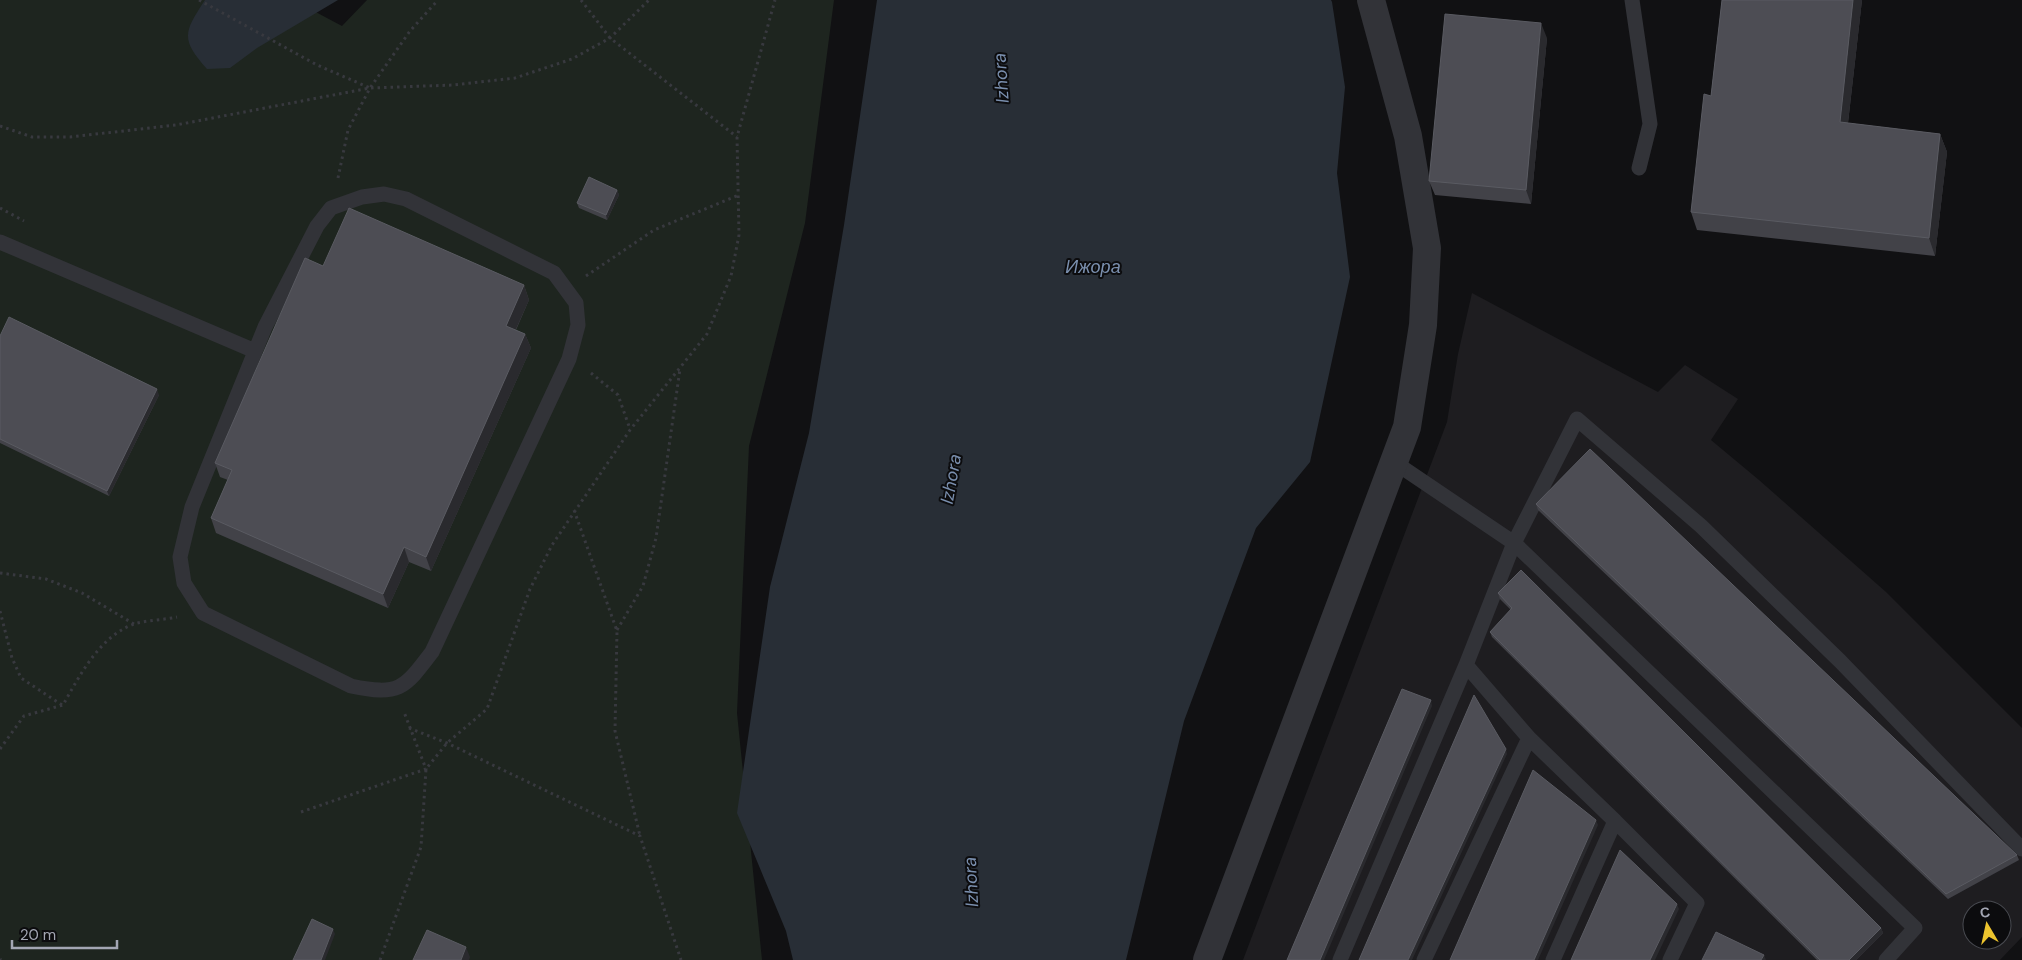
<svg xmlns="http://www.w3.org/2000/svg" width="2022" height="960" viewBox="0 0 2022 960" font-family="'DM Sans',sans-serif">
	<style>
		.built { fill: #1e1d20; fill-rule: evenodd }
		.green { fill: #1e251f }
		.water { fill: #282e36 }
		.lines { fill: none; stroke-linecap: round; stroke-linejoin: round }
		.path { stroke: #38393f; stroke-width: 3; stroke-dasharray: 2.5 4; stroke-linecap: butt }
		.lane { stroke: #323338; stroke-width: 15 }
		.street { stroke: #323338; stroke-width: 28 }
		.wall { fill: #424248 }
		.shaded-wall { fill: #2a2a2e }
		.building { fill: #4d4d54; stroke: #5a5b62 }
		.labels { text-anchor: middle; stroke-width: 4; stroke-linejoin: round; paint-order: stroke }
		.water-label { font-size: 18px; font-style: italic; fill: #7a8fae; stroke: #0c0c0e }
	</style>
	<rect width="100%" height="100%" fill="#111113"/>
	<path class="built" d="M1472 293 1658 392 1685 365 1738 399 1711 440 1759 480 1886 592 2022 728V937L2000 960H1243L1447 422 1458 354ZM1972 910H2002V940H1972Z"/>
	<path class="green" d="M0 0H293L342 26 367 0H834L805 223 749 446 737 713 762 960H0Z"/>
	<path class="water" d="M205 0H338L257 48 230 68 207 69C180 39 184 32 205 0Z
		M877 0H1331L1332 2 1345 87 1337 173 1350 277 1310 462 1256 528 1184 721 1126 960H793L786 931 737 813 770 587 809 433 844 225Z"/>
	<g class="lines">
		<path class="path" d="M199 0 317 65 370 88
			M581 0 610 38 737 137
			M0 126 32 137H70L176 125 370 88 410 31 438 0
			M338 178 348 130 370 88 454 85 515 78 572 59 610 38 649 0
			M0 208 24 221
			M586 276 654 230 739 195
			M591 373 618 395 630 429
			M574 510 617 631 615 731 640 836
			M0 573 46 579 82 593 134 624
			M0 611 12 658 21 678 62 705
			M617 630 643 586 656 538 680 369
			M409 728 447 743 640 836 681 960
			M0 749 24 716 63 705C80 675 99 637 134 624 147 620 163 620 177 617
			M301 812 426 769 404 712
			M0 959 1 960
			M380 960 421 847 426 769 447 743 487 709 530 589 552 545 630 430 707 334 731 276 739 235 737 137 775 0"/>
		<path class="lane" d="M1632 0 1650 124 1639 168
			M384 194 406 199 554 273 576 303 578 325 569 359 432 652C404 689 399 696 351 686L203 613 184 583 180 557 192 507 265 327 317 226 331 208 362 197Z
			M0 242 255 351
			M1394 462 1514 543 1915 928 1886 960
			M1529 738 1615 821
			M1340 960 1466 665
			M1424 960 1529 738 1466 665 1514 543 1577 419 1701 526 1840 661 2022 849
			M1553 960 1615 821 1697 903 1670 960"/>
		<path class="street" d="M1207 960 1407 427 1423 325 1427 248 1408 136 1371 0"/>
	</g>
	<path class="wall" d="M1722 0H1862L1848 123 1940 134 1947 152 1935 256 1697 230 1691 212 1711 96Z
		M1547 38 1531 204 1435 195 1429 181Z
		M617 190 619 195 607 220 579 208 577 203Z
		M323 266 524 285 529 300 516 330 525 334 531 348 431 571 409 562 388 608 216 533 211 518 228 480 220 477 215 463Z
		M0 336 159 395 109 496 0 443Z
		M1536 504 2017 855 2019 860 1948 899 1538 510Z
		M1498 593 1881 928 1883 933 1856 960H1817L1492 637 1490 632 1511 610 1500 599Z"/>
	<path class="shaded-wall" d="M1853 0H1862L1846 140 1840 122Z
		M1541 23 1547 38 1531 204 1526 190Z
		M1940 134 1947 152 1935 256 1929 238Z
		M617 190 619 195 607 220 606 215Z
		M524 285 529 300 511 340 506 326Z
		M525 334 531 348 431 571 426 557Z
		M157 389 159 395 109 496 107 491Z
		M404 547 409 562 388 608 383 594Z
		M1431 700 1432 706 1324 960H1320Z
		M1506 749 1507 754 1412 960H1408Z
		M1596 820 1598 825 1538 960H1534Z
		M1677 904 1679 909 1655 960H1650Z
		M1881 928 1883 933 1856 960H1849Z
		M333 929 335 934 325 960H321Z
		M466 947 470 957 469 960H461Z
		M1764 955 1766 960H1761Z"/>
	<path class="building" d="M1722 0H1853L1840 122 1940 134 1929 238 1691 212 1704 94 1711 96Z
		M1445 14 1541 23 1526 190 1429 181Z
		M589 177 617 190 606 215 577 203Z
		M349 208 524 285 506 326 525 334 426 557 404 547 383 594 211 518 232 470 215 463 305 258 323 266Z
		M9 317 157 389 107 491 0 439V336Z
		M1590 449 2017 855 1946 894 1536 504Z
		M1521 570 1881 928 1849 960H1820L1490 632 1512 608 1498 593Z
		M1402 689 1431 700 1320 960H1287Z
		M1474 695 1506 749 1408 960H1359Z
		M1533 770 1596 820 1534 960H1450Z
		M1620 850 1677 904 1650 960H1571Z
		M312 919 333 929 321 960H293Z
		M427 930 466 947 461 960H413Z
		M1716 932 1764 955 1761 960H1702Z"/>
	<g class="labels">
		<g class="water-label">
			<text transform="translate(1001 78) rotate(-94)" y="6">Izhora</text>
			<text x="1093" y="273">Ижора</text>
			<text transform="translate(951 479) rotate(-80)" y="6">Izhora</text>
			<text transform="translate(971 882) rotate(-93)" y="6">Izhora</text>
		</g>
	</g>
	<g transform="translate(1987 925) rotate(351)"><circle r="24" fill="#0c0c0e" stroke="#484a50"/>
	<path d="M0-4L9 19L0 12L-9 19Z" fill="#edc42e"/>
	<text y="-8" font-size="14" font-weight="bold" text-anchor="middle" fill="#a3a6b3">С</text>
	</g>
	<path d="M12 940v8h105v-8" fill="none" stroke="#a3a6b3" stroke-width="2.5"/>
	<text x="20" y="940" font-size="15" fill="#a3a6b3" stroke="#0c0c0e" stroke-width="4" paint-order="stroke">20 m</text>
</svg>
